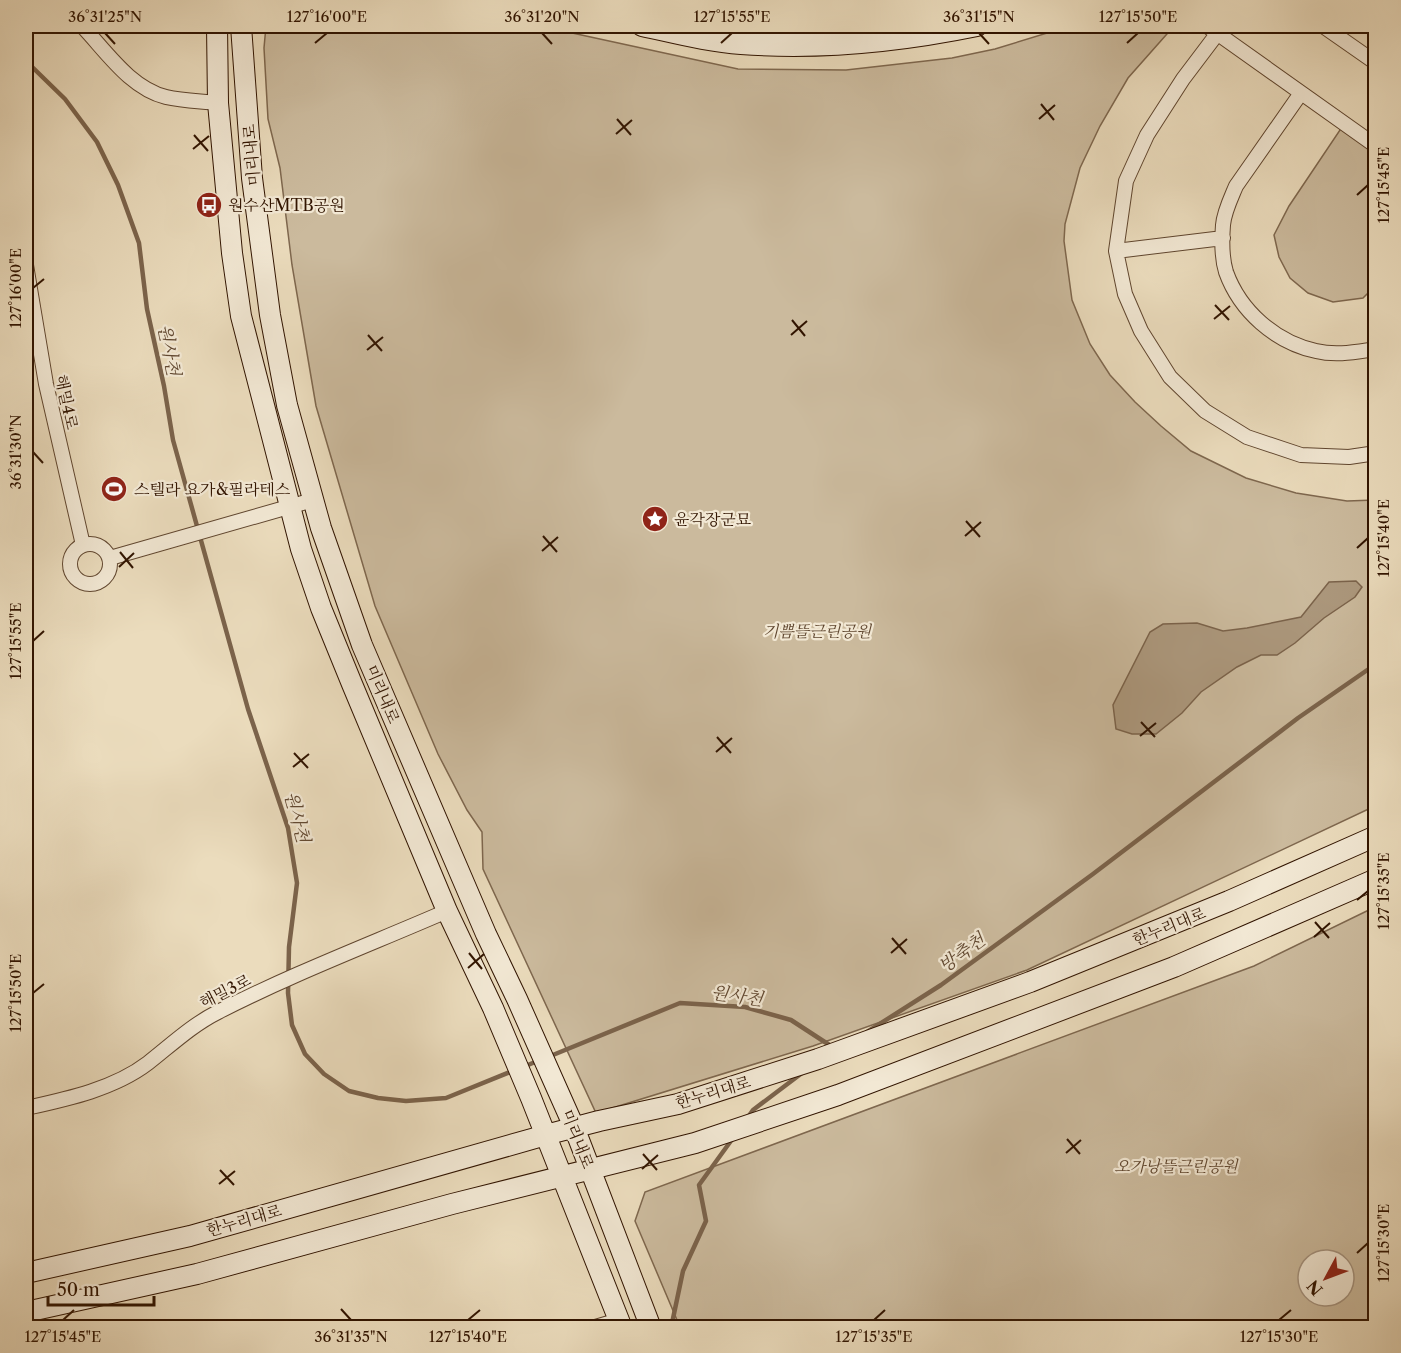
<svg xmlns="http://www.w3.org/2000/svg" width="1401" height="1353" viewBox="0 0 1401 1353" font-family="'Libre Caslon Text','Noto Serif KR',serif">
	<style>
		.green { fill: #cbba9d; stroke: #7e674e; stroke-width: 1.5; fill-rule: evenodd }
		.water { fill: #ac987d; stroke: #7b634b; stroke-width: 1.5 }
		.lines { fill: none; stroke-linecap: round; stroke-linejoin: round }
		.stream { stroke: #7b634b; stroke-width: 4.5 }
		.street-casing { stroke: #60462f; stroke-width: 16 }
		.secondary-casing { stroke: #311400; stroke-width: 22 }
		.street { stroke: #f2e8d4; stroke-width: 14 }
		.secondary { stroke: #f2e8d4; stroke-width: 20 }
		.ticks { fill: none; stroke: #311400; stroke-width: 2 }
		.labels { text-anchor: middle; stroke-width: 4.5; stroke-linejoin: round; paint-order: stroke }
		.street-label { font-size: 16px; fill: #311400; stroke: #f2e8d4 }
		.poi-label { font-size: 16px; fill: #311400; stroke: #f2e8d4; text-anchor: start }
		.park-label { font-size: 16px; font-style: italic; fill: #5f462f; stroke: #f2e8d4 }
		.water-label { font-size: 18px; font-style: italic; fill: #624932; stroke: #f2e8d4 }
		.neatline { fill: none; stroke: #311400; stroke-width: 2 }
		.ticks-label { font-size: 15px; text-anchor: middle; fill: #311400 }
	</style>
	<rect width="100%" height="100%" fill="#ebdcbd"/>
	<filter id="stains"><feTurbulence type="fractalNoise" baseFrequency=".00333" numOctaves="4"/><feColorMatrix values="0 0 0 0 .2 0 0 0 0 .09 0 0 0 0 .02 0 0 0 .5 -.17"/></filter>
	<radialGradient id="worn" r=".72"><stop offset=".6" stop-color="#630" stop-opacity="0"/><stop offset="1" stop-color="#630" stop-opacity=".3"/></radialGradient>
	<path class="green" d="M266 26H545L563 31 738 69 846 70 952 58 995 49 1070 26H1174L1128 78 1100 126 1080 168 1065 224 1064 241 1072 300 1090 344 1110 375 1135 402 1161 426 1191 451 1246 478 1296 493 1347 501 1375 500V806L1027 970 813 1046 596 1113 483 869 482 832 467 810 438 754 375 606 316 406 292 265 280 168 268 119 264 48Z
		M1344 124 1375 146V286L1363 298 1333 302 1308 293 1290 278 1279 257 1274 235 1289 206Z
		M1375 907V1327H680L635 1221 645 1192 1254 966ZM1308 1260H1344V1296H1308Z"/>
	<path class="water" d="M1356 581 1362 587 1355 597 1324 618 1295 643 1277 655H1261L1237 667 1201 692 1182 713 1156 734H1132L1116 729 1113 705 1150 632 1163 624 1197 623 1223 631 1247 628 1301 617 1329 582Z"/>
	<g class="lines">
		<path class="stream" d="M26 61 65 99 97 142 118 185 139 243 147 309 164 386 173 440 248 709 288 828 297 883 289 947 288 993 292 1025 305 1054 324 1074 349 1091 378 1098 406 1101 446 1098 515 1070
			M867 1032 941 985 1093 874 1298 718 1376 664
			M548 1057 680 1003 745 1007 791 1020 834 1048
			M523 1067 540 1060
			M748 1117 753 1110 802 1073
			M671 1328 683 1271 706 1221 699 1185 733 1138"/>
		<g class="street-casing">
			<path id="street" d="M82 26C106 51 130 88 166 97 183 101 201 101 218 103
				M1207 26 1376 146
				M1226 26 1217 34 1183 79 1147 135 1126 181 1116 251 1125 294 1141 331 1170 377 1205 411 1247 437 1301 455 1349 457 1376 453
				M1323 26 1376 63
				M1301 93 1236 186C1231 198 1224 212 1223 225 1222 238 1222 259 1226 272 1240 311 1275 342 1316 351 1336 356 1355 352 1376 349
				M1116 251 1223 238
				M26 265 46 384 83 545
				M70 564a20 20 0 1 1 40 0a20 20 0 1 1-40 0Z
				M110 558 313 500
				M26 1108C67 1099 114 1089 148 1063 171 1045 192 1025 218 1012 292 974 371 944 447 911
				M592 1328 619 1320"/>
		</g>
		<g class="secondary-casing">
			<path id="secondary" d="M217 26 218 103 232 253 241 316 301 549 321 608 352 684 447 911 493 1008 531 1098 622 1328
				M241 26 252 178 270 315 287 405 321 528 362 645 486 934 517 999 574 1127 651 1328
				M642 26C675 33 708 42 741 44 820 50 899 42 977 26
				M739 26 782 30 879 26
				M26 1273 190 1236 553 1133 599 1121 678 1104 818 1059 1030 982 1229 901 1376 836
				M26 1312 197 1274 452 1204 695 1143 838 1095 1174 967 1376 879"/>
		</g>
		<use href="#street" class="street"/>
		<use href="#secondary" class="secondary"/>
	</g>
	<path class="ticks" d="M105 33 115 44M542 33 552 44M979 33 989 44M315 43 327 33M721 43 732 33M1127 43 1138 33M1041 104 1054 120M617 119 631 135M1039 119 1055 105M616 134 632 120M194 135 208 151M193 149 209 136M1357 195 1368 185M33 288 44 279M1215 305 1229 320M1214 319 1230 306M792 320 805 336M368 335 382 351M791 335 807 321M367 350 383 337M33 452 43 463M966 521 980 537M543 536 557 552M965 536 981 522M1357 548 1368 538M542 551 558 537M120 552 133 568M119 567 134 553M33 641 44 631M1141 722 1155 737M1140 736 1156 723M717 737 731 753M716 752 732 738M294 753 308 768M293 767 309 754M1357 900 1368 891M1315 922 1329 938M1314 937 1330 923M892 938 906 954M469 953 482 969M891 953 907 939M468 968 484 954M33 993 44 984M1067 1139 1080 1154M1066 1153 1081 1140M643 1154 657 1170M642 1169 658 1155M220 1170 234 1185M219 1184 235 1171M1357 1253 1368 1243M341 1309 351 1320M63 1320 74 1310M468 1320 480 1310M874 1320 885 1310M1279 1320 1291 1310"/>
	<defs>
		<g id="bus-disc" transform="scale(1.35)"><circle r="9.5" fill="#8f2418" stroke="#f2e8d4"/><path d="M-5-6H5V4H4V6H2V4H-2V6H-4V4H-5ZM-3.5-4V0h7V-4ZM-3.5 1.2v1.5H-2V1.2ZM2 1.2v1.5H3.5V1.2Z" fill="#fff"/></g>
		<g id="stadium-disc" transform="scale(1.35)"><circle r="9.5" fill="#8f2418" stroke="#f2e8d4"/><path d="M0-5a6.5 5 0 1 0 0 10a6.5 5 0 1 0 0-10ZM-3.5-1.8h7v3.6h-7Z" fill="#fff"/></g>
		<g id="sight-disc" transform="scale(1.35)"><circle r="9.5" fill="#8f2418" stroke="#f2e8d4"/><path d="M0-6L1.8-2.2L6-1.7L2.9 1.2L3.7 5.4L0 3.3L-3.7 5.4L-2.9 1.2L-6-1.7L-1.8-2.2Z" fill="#fff"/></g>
	</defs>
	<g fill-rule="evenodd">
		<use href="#bus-disc" x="209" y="205"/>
		<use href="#stadium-disc" x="114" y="489"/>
		<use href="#sight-disc" x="655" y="519"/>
	</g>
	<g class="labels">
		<g class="street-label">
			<text transform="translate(251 155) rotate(-95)" y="6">미리내로</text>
			<text transform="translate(67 402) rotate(78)" y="6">해밀4로</text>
			<text transform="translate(383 694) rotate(67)" y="6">미리내로</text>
			<text transform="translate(1169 926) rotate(-22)" y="6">한누리대로</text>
			<text transform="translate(225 991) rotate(-27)" y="6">해밀3로</text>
			<text transform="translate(713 1092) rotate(-17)" y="6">한누리대로</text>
			<text transform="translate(578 1139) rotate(69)" y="6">미리내로</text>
			<text transform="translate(244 1220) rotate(-16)" y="6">한누리대로</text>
		</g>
		<g class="poi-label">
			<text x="228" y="211">원수산MTB공원</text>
			<text x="134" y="495">스텔라 요가&amp;필라테스</text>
			<text x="674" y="525">윤각장군묘</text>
		</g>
		<g class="park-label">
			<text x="817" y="637">기쁨뜰근린공원</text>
			<text x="1176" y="1172">오가낭뜰근린공원</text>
		</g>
		<g class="water-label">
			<text transform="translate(169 350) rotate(79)" y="6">원사천</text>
			<text transform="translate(297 817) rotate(75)" y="6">원사천</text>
			<text transform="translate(962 953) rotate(-36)" y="6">방축천</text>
			<text transform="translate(737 996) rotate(8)" y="6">원사천</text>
		</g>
	</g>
	<rect width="1401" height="1353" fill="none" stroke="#ebdcbd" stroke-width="66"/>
	<g transform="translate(1326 1278) rotate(229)"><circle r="28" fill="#f2e8d4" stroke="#a5937f" stroke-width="1.5"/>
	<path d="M0-4.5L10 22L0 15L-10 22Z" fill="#8f2418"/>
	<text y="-9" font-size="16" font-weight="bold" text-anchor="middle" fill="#311400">N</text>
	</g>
	<path d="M48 1296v9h106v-9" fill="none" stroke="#311400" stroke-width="3"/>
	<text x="57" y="1296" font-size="18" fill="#311400" stroke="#f2e8d4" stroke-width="4.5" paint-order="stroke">50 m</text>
	<rect x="33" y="33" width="1335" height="1287" class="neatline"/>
	<g class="ticks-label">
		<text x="105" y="22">36°31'25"N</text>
		<text x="327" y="22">127°16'00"E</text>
		<text x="542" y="22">36°31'20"N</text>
		<text x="732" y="22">127°15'55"E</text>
		<text x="979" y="22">36°31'15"N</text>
		<text x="1138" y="22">127°15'50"E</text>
		<text transform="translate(1384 185) rotate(-90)" y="5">127°15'45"E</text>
		<text transform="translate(16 288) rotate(-90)" y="5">127°16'00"E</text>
		<text transform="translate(16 452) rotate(-90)" y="5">36°31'30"N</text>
		<text transform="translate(1384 538) rotate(-90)" y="5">127°15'40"E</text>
		<text transform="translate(16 641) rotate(-90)" y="5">127°15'55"E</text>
		<text transform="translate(1384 891) rotate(-90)" y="5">127°15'35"E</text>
		<text transform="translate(16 993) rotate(-90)" y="5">127°15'50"E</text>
		<text transform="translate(1384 1243) rotate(-90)" y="5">127°15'30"E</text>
		<text x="63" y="1342">127°15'45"E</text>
		<text x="351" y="1342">36°31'35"N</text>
		<text x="468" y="1342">127°15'40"E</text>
		<text x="874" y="1342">127°15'35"E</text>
		<text x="1279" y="1342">127°15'30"E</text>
	</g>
	<rect width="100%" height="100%" filter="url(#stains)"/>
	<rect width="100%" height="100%" fill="url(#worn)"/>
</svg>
